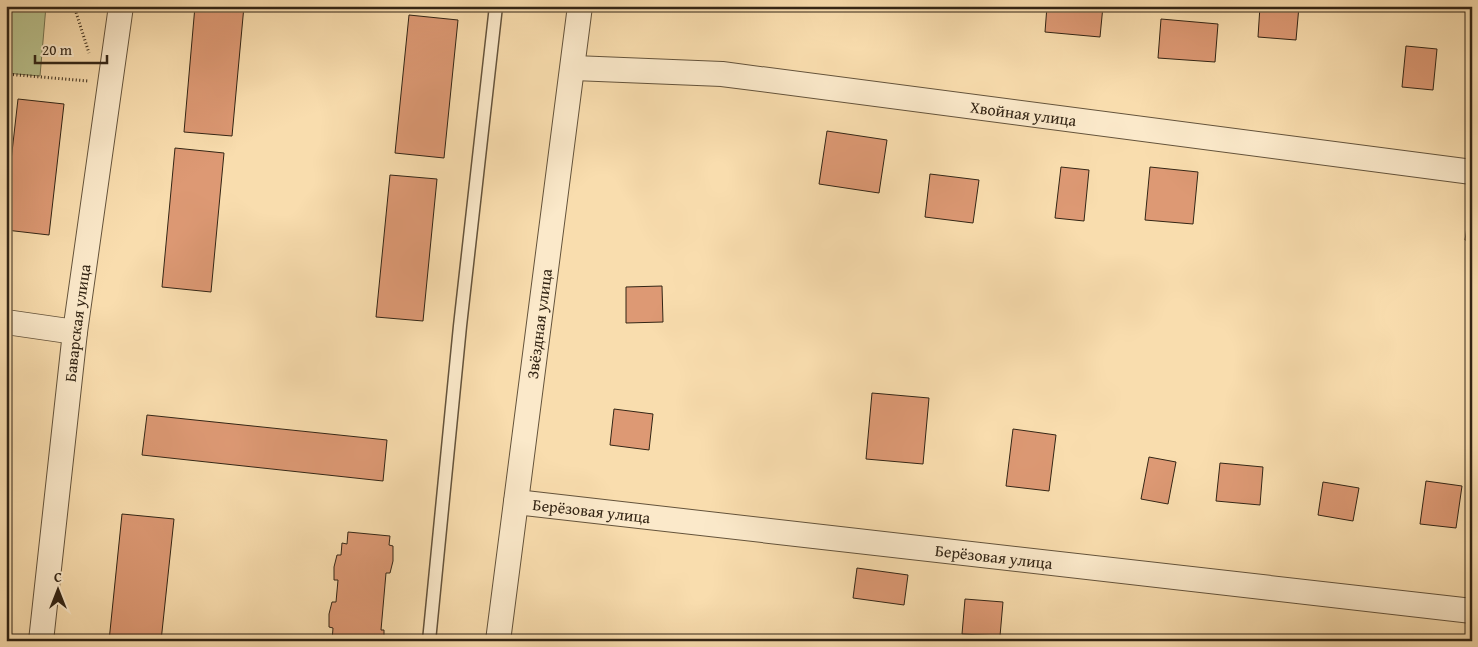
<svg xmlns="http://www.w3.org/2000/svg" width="1478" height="647" viewBox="0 0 1478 647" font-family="'Gentium Book Plus',serif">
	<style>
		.green { fill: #bac28d; stroke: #767451 }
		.building { fill: #dd9974; stroke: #332515 }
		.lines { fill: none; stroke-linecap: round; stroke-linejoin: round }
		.service-casing { stroke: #64533b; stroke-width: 15 }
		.minor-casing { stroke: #64533b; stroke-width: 26 }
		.path { stroke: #332515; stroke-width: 3; stroke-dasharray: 1 2.5; stroke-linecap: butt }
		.service { stroke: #fbe9ca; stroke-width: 12 }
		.minor { stroke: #fbe9ca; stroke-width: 24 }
		.labels { text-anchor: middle; stroke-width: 4.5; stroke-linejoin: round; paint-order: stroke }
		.street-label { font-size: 16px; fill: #332515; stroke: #fbe9ca }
	</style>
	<rect width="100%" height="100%" fill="#f9ddae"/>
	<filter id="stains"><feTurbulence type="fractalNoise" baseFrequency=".004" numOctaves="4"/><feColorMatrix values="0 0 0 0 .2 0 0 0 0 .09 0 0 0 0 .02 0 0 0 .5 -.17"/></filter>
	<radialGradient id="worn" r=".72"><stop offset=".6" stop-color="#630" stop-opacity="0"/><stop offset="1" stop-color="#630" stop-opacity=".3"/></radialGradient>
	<path class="green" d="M6 6H46L40 76 6 73Z"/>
	<path class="building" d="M195 6H244L232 136 184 132Z
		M1047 6H1103L1100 37 1045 32Z
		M1260 6H1299L1296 40 1258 37Z
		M409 15 458 20 444 158 395 153Z
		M1161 19 1218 24 1215 62 1158 58Z
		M1406 46 1437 49 1433 90 1402 87Z
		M18 99 64 104 49 235 6 230V205Z
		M827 131 887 140 879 193 819 184Z
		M175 148 224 153 211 292 162 287Z
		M1061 167 1089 170 1084 221 1055 218Z
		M1150 167 1198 172 1193 224 1145 220Z
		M930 174 979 180 973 223 925 217Z
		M390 175 437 179 423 321 376 317Z
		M1470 207H1472V241L1465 240Z
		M662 286 663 322 626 323V287Z
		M872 393 929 398 923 464 866 459Z
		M614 409 653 414 649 450 610 445Z
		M147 415 387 440 383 481 142 455Z
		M1013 429 1056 435 1049 491 1006 486Z
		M1149 457 1176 462 1168 504 1141 499Z
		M1220 463 1263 467 1260 505 1216 501Z
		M1426 481 1462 486 1456 528 1420 524Z
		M1323 482 1359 488 1353 521 1318 515Z
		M122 514 174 519 161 641H109Z
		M348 532 390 536 389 545 393 546V561L390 573H386L381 630H384V641H332L333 628 329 627V614L332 602H336L338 580H334V567L337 555H341L342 543 347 544Z
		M857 568 908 575 904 605 853 598Z
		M965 599 1003 602 1000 636 962 634Z
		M1180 637 1214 641H1179Z"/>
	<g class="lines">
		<g class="service-casing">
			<path id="service" d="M429 641 460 326 496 6"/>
		</g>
		<g class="minor-casing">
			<g id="minor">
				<path id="s1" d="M574 68 722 74 1472 172"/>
				<path d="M6 322 75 332"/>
				<path id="s2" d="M516 502 1472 611"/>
				<path id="s3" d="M41 641 75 332 121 6"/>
				<path id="s4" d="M498 641 580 6"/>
			</g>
		</g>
		<path class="path" d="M74 6 89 53
			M6 74 88 81"/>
		<use href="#service" class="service"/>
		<use href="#minor" class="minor"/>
	</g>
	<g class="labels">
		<g class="street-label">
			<text dy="6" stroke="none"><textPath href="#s1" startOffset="452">Хвойная улица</textPath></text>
			<text dy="6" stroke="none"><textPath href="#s3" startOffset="320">Баварская улица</textPath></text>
			<text dy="6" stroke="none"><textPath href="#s4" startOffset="320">Звёздная улица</textPath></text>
			<text dy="6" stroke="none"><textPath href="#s2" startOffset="76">Берёзовая улица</textPath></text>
			<text dy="6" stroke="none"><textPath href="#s2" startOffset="481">Берёзовая улица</textPath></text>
		</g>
	</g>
	<rect width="1478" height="647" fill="none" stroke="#f9ddae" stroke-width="25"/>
	<rect x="8" y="8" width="1463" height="632" fill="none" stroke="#332515" stroke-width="2.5"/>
	<rect x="12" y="12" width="1453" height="622" fill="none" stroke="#332515"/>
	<g transform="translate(58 590)" stroke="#fbe9ca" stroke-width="4" paint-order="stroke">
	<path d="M0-4L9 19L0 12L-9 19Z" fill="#332515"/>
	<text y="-8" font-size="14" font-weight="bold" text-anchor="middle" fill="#332515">С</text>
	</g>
	<path d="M35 55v8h72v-8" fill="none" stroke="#332515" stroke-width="2.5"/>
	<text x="42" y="55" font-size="15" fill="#332515" stroke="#fbe9ca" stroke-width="4" paint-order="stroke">20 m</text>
	<rect width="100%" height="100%" filter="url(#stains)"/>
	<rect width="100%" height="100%" fill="url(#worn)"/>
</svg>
